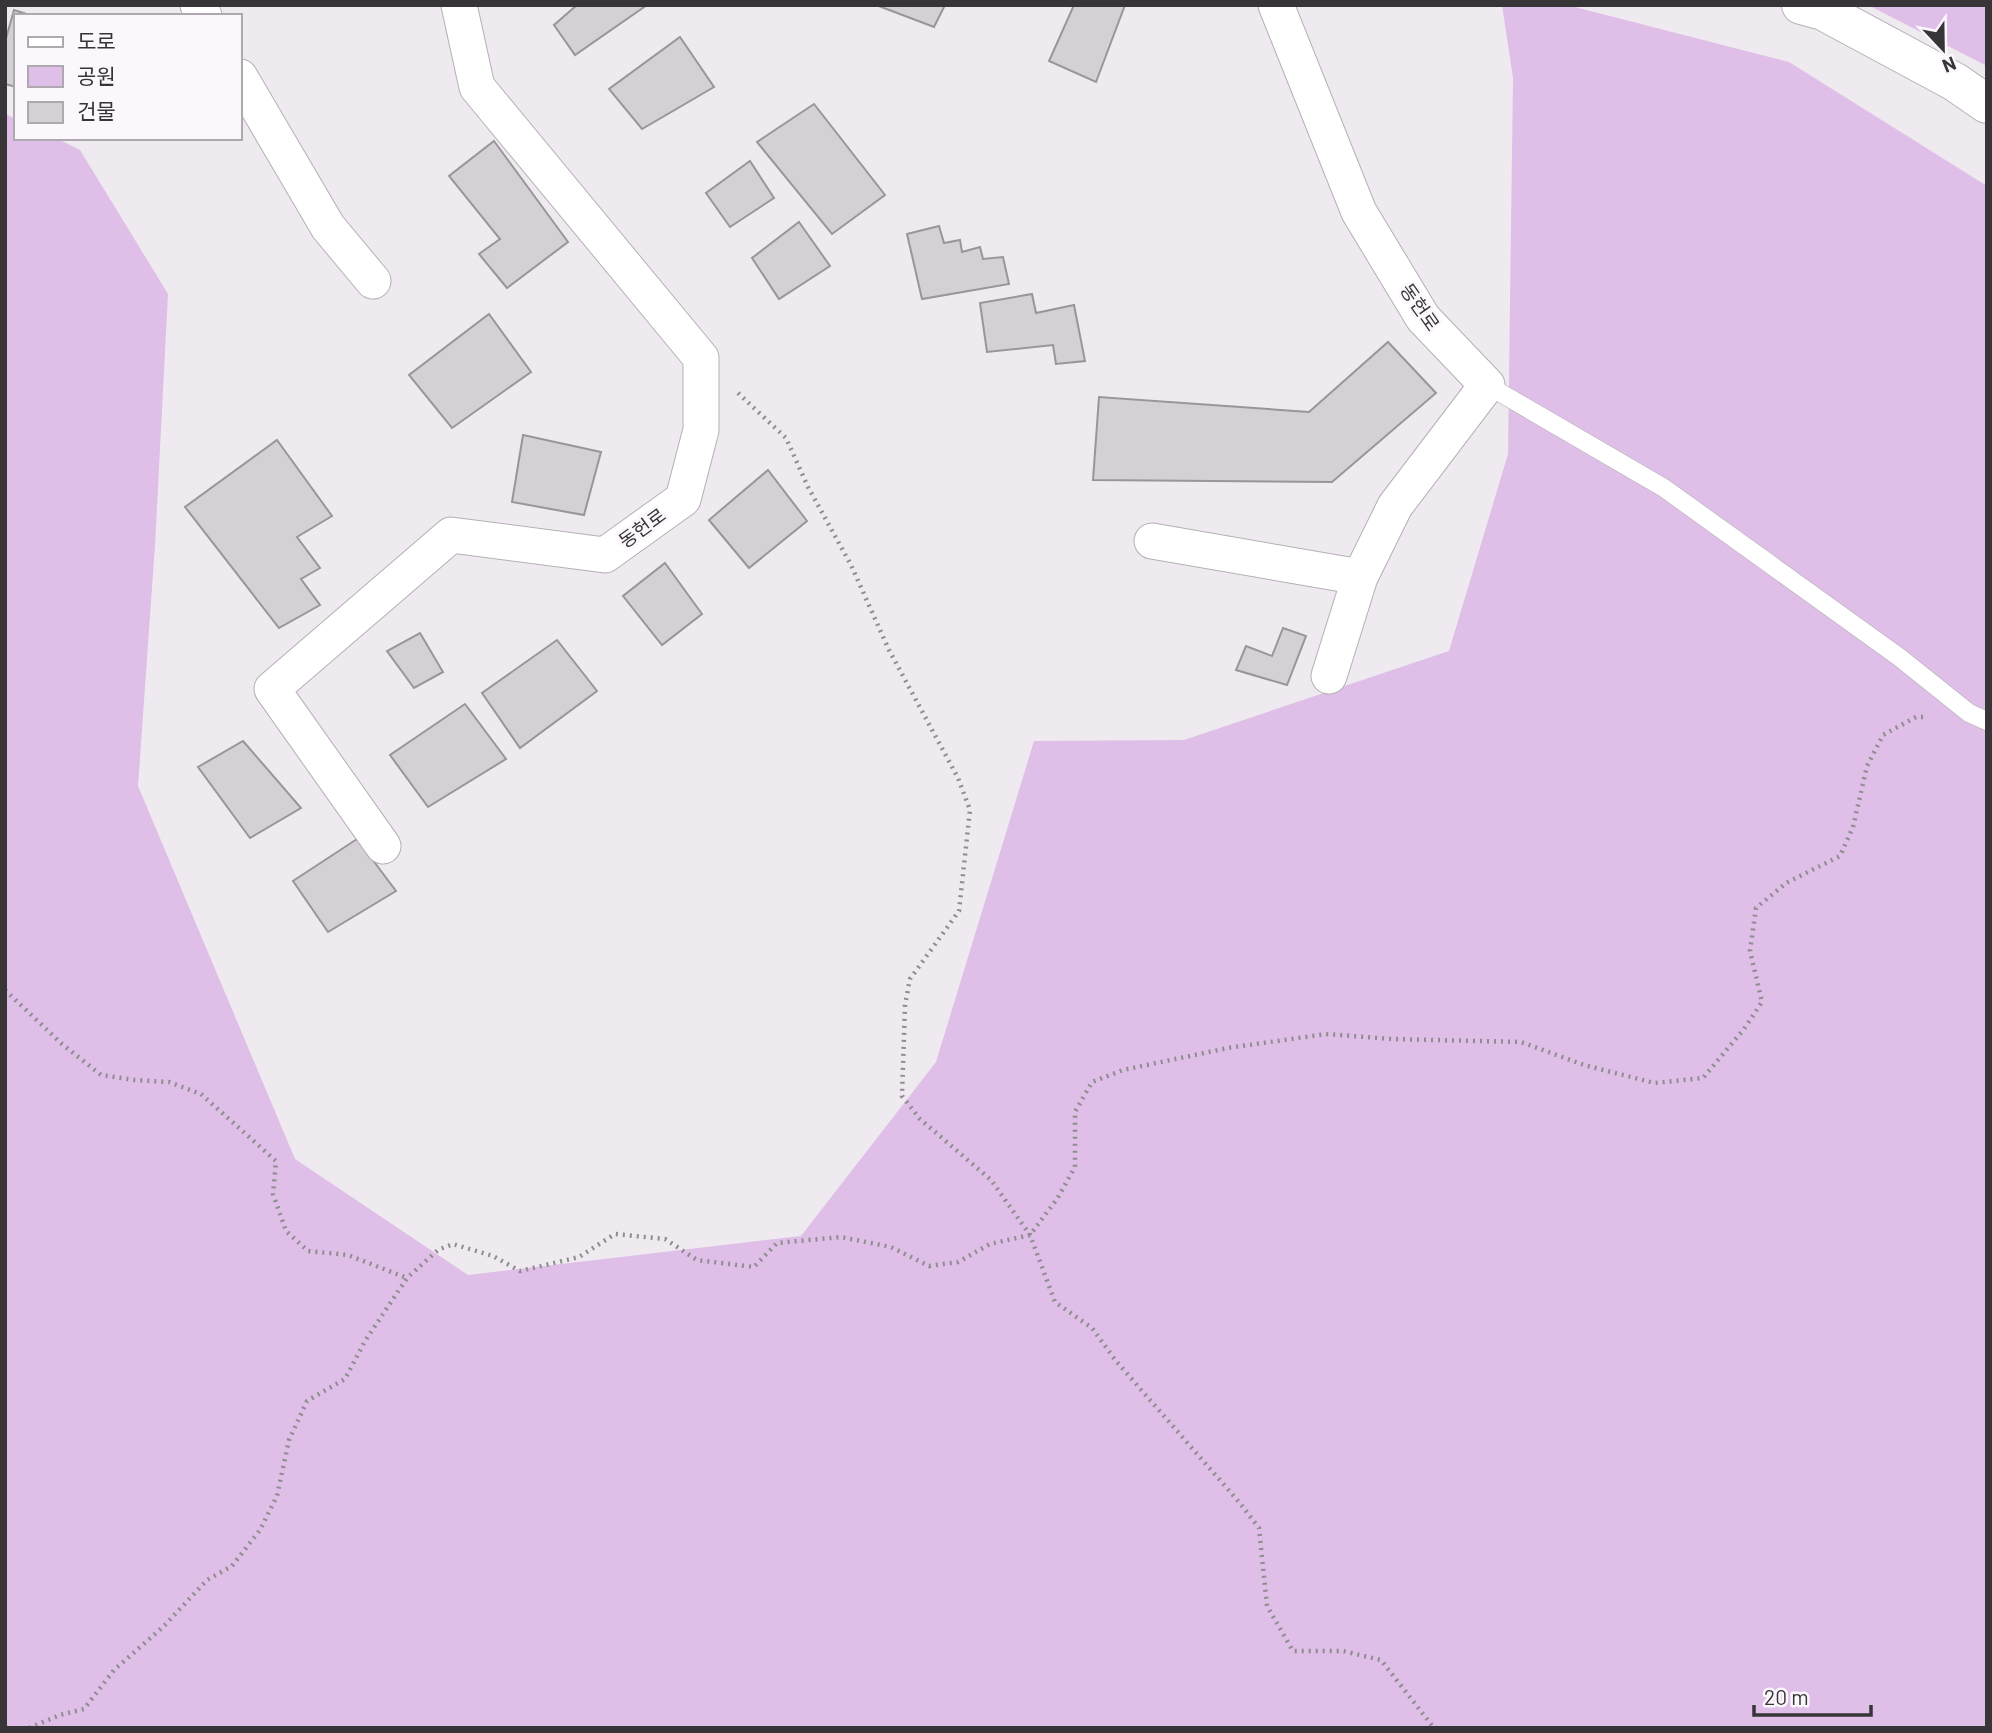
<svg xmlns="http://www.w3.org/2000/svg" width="1992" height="1733" viewBox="0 0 1992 1733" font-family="Barlow,'Noto Sans KR',sans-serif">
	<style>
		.green { fill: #dfbee7 }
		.building { fill: #d4d0d5; stroke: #99959a; stroke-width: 2 }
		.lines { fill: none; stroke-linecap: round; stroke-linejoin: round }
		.service-casing { stroke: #b4b0b5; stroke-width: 19 }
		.minor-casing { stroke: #b4b0b5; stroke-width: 37 }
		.tertiary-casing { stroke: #b4b0b5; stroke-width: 40 }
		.path { stroke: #8f8d90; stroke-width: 4.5; stroke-dasharray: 2 5; stroke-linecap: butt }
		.service { stroke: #fff; stroke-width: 18 }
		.minor { stroke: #fff; stroke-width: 35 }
		.tertiary { stroke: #fff; stroke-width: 38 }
		.labels { text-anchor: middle; stroke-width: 6; stroke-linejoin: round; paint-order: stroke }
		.street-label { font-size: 19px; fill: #373537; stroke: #fbf7fd }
	</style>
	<rect width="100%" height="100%" fill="#eeeaef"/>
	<path class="green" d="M1502 5H1567L1789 62 1987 186V1728H5V114L16 119V138H56L80 150 168 294 155 545 138 786 295 1159 468 1275 801 1236 936 1062 1034 741 1184 740 1449 651 1508 454 1513 78Z
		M1868 5H1987V66Z"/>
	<path class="building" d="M577 5H647L575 55 554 25Z
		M876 5H945L934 27Z
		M1074 5H1125L1096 82 1049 61Z
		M14 10 33 16H16V87L5 84V42Z
		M680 37 714 87 642 129 609 89Z
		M814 104 885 195 832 234 757 142Z
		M494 141 568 242 507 288 479 254 500 239 449 176Z
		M750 161 774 198 730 227 706 193Z
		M799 222 830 266 779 299 752 258Z
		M939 226 944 243 960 240 962 252 980 247 983 259 1003 257 1009 284 922 299 907 234Z
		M1032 294 1036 313 1074 305 1085 361 1056 364 1053 345 987 352 980 303Z
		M489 314 531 372 452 428 409 375Z
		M1388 342 1436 393 1332 482 1093 480 1099 397 1309 412Z
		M523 435 601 452 584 515 512 502Z
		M277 440 332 516 297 537 320 568 301 579 320 605 279 628 185 507Z
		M768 470 807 521 749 568 709 520Z
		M665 563 702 614 662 645 623 596Z
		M1283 628 1306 636 1287 685 1236 670 1246 646 1272 656Z
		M420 633 443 672 414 688 387 651Z
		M557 640 597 691 520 748 482 693Z
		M465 704 506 759 428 807 390 755Z
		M243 741 301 808 250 838 198 767Z
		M357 839 396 891 328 932 293 881Z"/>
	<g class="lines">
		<g class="service-casing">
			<path id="service" d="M1487 385 1664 488 1899 657 1969 713 1987 721"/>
		</g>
		<g class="minor-casing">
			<path id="minor" d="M198 5 204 16
				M1276 5 1359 212 1423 318 1487 385 1395 506 1360 577 1329 676
				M240 77 328 227 373 281
				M1152 541 1360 577
				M383 846 272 689 451 535 605 555 683 499 701 430V358L477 87 459 5"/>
		</g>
		<g class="tertiary-casing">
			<path id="tertiary" d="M1801 5 1823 11 1955 82 1987 104"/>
		</g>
		<path class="path" d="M738 393 786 438 808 487 851 565 889 650 958 778 970 810 959 911 910 979 905 1005 902 1096 920 1119 991 1180 1030 1235 1055 1302 1092 1328 1116 1361 1239 1502 1259 1528 1267 1606 1293 1651H1343L1381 1660 1434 1728
			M5 990 62 1044 101 1075 135 1080 169 1082 201 1094 276 1161 273 1194 286 1231 308 1251 348 1255 407 1278
			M5 1727 12 1728
			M29 1728 60 1715 84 1709 114 1670 164 1626 207 1580 232 1566 260 1530 277 1496 289 1440 307 1401 345 1379 365 1341 407 1278 438 1250 453 1244 493 1256 520 1271 579 1257 615 1234 665 1239 697 1260 754 1267 777 1243 841 1237 891 1247 929 1266 958 1262 990 1244 1030 1235 1057 1199 1075 1167V1112L1092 1082 1123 1070 1228 1048 1326 1034 1392 1039 1521 1042 1584 1065 1654 1083 1703 1078 1744 1029 1762 1002 1750 951 1756 908 1786 883 1840 856 1853 827 1867 766 1883 735 1916 717H1925"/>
		<use href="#service" class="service"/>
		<use href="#minor" class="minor"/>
		<use href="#tertiary" class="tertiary"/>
	</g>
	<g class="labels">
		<g class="street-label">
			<text transform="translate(1420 307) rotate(55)" y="7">동헌로</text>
			<text transform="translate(642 528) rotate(-36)" y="7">동헌로</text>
		</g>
	</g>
	<rect width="1992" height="1733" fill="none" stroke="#373537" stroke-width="14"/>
	<rect x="14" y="14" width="228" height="126" fill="#fbf7fd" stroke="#ada9ae" stroke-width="2"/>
	<rect x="28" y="37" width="35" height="10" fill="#ffffff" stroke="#ada9ae" stroke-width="2"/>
	<text x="77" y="49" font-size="21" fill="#373537">도로</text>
	<rect x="28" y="66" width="35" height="21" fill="#dfbee7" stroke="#ada9ae" stroke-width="2"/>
	<text x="77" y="84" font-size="21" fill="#373537">공원</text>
	<rect x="28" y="102" width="35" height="21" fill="#d4d0d5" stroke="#ada9ae" stroke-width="2"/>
	<text x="77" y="119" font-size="21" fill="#373537">건물</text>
	<g transform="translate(1943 49) rotate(158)" stroke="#fbf7fd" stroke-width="5" paint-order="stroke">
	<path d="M0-5L12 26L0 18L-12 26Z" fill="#373537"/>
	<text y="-10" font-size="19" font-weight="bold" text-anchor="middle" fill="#373537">N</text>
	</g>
	<path d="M1754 1705v10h117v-10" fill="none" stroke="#373537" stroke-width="3.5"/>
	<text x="1764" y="1705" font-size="21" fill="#373537" stroke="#fbf7fd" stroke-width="5" paint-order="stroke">20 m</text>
</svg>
